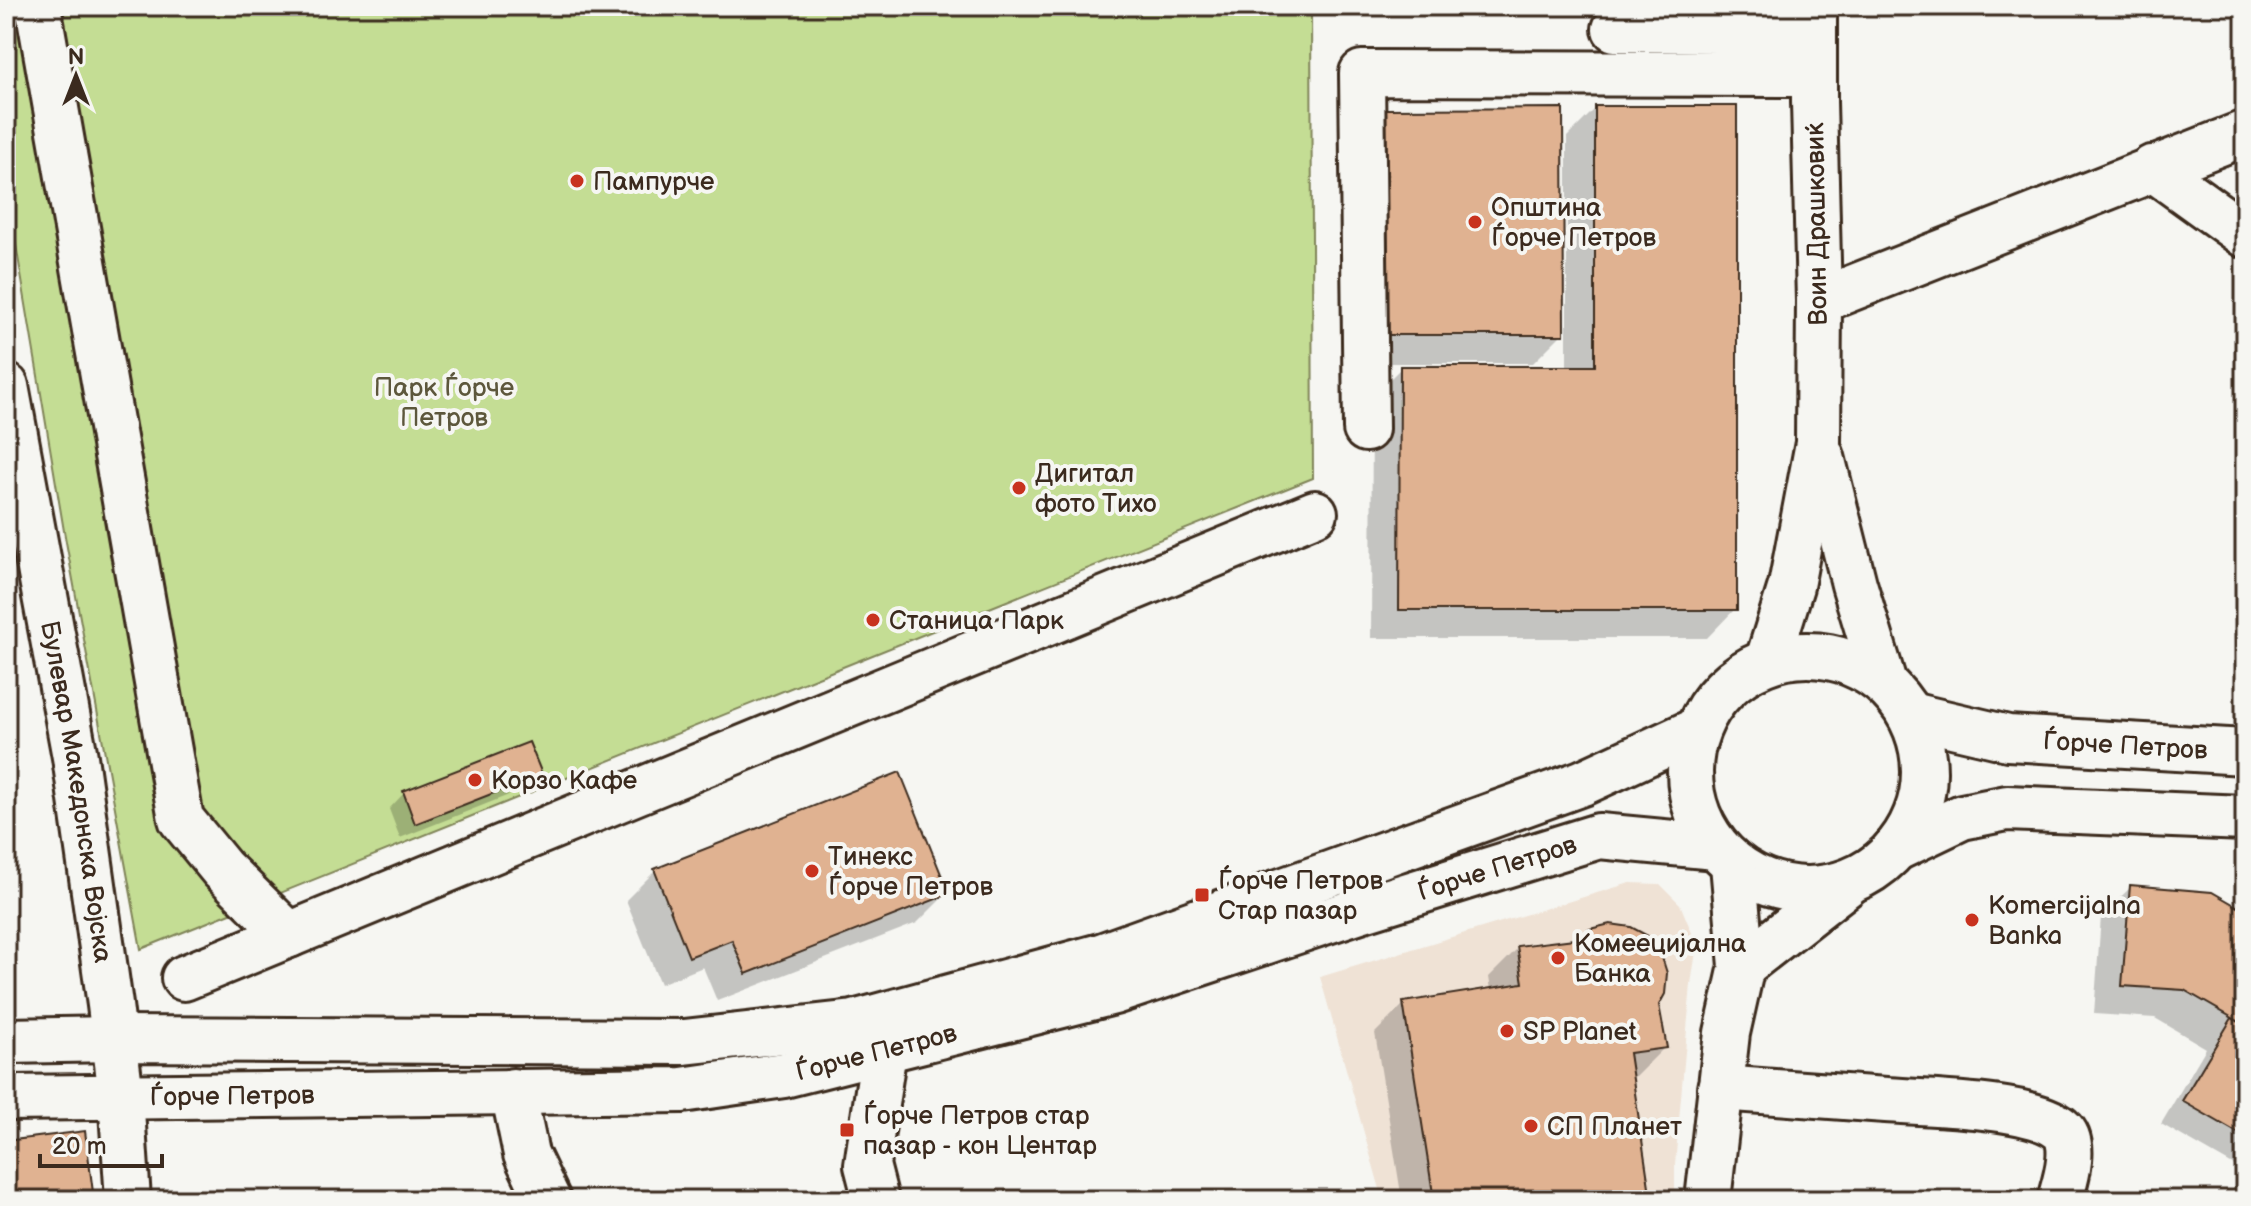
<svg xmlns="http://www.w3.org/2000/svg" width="2251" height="1206" viewBox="0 0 2251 1206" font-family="'Balsamiq Sans',sans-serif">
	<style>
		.built { fill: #efe2d5 }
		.green { fill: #c4dd94; stroke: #808459; stroke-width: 2 }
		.shadow { fill: #0003 }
		.building { fill: #e0b291; stroke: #3b2a1e; stroke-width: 2 }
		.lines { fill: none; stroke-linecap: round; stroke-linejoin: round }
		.minor-casing { stroke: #3b2a1e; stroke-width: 50 }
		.minor { stroke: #f6f6f2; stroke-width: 44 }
		.poi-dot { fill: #c8321e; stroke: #f6f6f2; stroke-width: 3 }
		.labels { text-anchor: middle; stroke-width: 8; stroke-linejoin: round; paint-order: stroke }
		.poi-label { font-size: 26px; fill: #3b2a1e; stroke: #f6f6f2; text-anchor: start }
		.street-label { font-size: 26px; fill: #3b2a1e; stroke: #f6f6f2 }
		.park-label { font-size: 26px; fill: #5d573c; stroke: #f6f6f2 }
	</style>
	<rect width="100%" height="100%" fill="#f6f6f2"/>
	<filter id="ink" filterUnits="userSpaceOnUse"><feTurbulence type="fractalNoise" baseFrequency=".0125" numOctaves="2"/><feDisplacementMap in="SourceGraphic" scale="16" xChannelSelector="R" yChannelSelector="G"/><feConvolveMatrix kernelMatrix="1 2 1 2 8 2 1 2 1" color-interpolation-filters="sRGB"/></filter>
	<g filter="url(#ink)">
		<path class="built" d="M1630 883 1660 884 1680 904 1697 945 1691 984 1675 1165V1200H1383L1320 977Z"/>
		<path class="green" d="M6 6H1311L1313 478 141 949 64 531 6 185Z"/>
		<path class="shadow" d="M1596 108 1735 609 1707 638H1371L1372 397 1401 368H1567V137Z
			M1387 111 1562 334 1533 363H1359L1358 140Z
			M540 773 524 789 400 838 389 809 404 793Z
			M655 871 946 894 917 923 717 1001 703 967 660 984 626 900Z
			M2130 888 2245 913V1172L2161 1124 2206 1048 2155 1018 2094 1014 2101 916Z
			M1518 948 1657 1005 1665 1047 1636 1076 1630 1077 1649 1200H1402L1375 1033 1404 1004 1491 990 1489 977Z"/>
		<path class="building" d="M1595 106H1737V610H1399L1400 366H1595Z
			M1563 108 1564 335H1388L1386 109Z
			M529 742 542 774 415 824 403 791Z
			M900 772 949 894 746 974 732 940 689 957 654 869Z
			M2130 885 2212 892 2245 911V1025L2184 990 2122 986Z
			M1610 924 1631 927 1648 936 1659 948 1667 973 1665 994 1659 1005 1667 1048 1629 1053 1651 1200H1434L1403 1002 1523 983 1517 946 1574 939 1590 929Z
			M2232 1018 2245 1025V1137L2182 1101Z
			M85 1131 94 1200H6V1141Z"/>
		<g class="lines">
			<g class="minor-casing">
				<g id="minor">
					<path d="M38 6 181 819 222 869 289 935"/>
					<path d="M1615 29 1814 31"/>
					<path d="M2152 168 2245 235"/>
					<path d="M1819 301 2245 133"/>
					<path id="s1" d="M6 386 75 757 110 1005 121 1096 128 1200"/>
					<path d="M1366 429 1362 73 1814 74"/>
					<path d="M1822 457 1854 584 1884 683"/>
					<circle cx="1807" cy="772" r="117"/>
					<path d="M1768 660 1791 586 1818 443 1819 301 1814 102V6"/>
					<path id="s2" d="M1910 715 2008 738 2245 752"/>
					<path d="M1895 849 1962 817 2007 808 2245 818"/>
					<path d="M1742 966 1847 884"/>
					<path d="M184 978 1315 513"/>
					<path d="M6 1041 114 1039 684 1042 854 1023 1101 956 1582 783 1695 731"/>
					<path d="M1720 1088C1775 1092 1831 1096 1886 1100 1926 1103 2032 1104 2061 1129 2078 1143 2065 1182 2060 1200"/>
					<path d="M513 1091 526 1154 548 1200"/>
					<path id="s3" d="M6 1098 682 1090 784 1075 1114 992 1357 911 1599 836 1716 847"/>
					<path d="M876 1200 867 1165 884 1050"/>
					<path d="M1708 1200 1727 1033 1742 966 1733 864"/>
				</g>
			</g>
			<use href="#minor" class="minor"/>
		</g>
	</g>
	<g class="poi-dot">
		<circle cx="577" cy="181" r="8"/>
		<circle cx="1475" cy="222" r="8"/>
		<circle cx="1019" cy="488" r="8"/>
		<circle cx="873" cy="620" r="8"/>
		<circle cx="475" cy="780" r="8"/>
		<circle cx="812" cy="871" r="8"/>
		<rect x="1194" y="887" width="16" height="16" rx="4"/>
		<circle cx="1972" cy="920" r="8"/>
		<circle cx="1558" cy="958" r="8"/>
		<circle cx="1507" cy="1031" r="8"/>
		<circle cx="1531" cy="1126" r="8"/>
		<rect x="839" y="1122" width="16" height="16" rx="4"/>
	</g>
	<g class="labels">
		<g class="poi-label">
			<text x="593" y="190">Пампурче</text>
			<text x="1491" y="216">Општина<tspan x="1491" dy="30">Ѓорче Петров</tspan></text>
			<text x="1035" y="482">Дигитал<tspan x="1035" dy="30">фото Тихо</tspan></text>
			<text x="889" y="629">Станица Парк</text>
			<text x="491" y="789">Корзо Кафе</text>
			<text x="828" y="865">Тинекс<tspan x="828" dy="30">Ѓорче Петров</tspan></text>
			<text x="1218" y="889">Ѓорче Петров<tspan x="1218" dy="30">Стар пазар</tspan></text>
			<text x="1988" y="914">Komercijalna<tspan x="1988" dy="30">Banka</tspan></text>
			<text x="1574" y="952">Комеецијална<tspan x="1574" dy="30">Банка</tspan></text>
			<text x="1523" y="1040">SP Planet</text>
			<text x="863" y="1124">Ѓорче Петров стар<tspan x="863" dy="30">пазар - кон Центар</tspan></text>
			<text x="1547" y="1135">СП Планет</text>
		</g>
		<g class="street-label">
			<text transform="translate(1816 224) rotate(-91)" y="9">Воин Драшковиќ</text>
			<text dy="9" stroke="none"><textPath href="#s2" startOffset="218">Ѓорче Петров</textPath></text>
			<text dy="9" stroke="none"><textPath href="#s1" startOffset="412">Булевар Македонска Војска</textPath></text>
			<text dy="9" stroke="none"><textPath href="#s3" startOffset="1522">Ѓорче Петров</textPath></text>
			<text dy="9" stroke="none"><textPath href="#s3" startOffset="874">Ѓорче Петров</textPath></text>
			<text dy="9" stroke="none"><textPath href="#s3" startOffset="226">Ѓорче Петров</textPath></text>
		</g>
		<g class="park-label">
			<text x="444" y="396">Парк Ѓорче<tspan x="444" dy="30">Петров</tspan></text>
		</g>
	</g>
	<rect width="2251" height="1206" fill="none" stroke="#f6f6f2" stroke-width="32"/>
	<rect x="16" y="16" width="2219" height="1174" fill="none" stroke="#3b2a1e" stroke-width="3" filter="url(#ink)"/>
	<g transform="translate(76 76)" stroke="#f6f6f2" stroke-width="6" paint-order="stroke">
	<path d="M0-6L14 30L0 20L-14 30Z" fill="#3b2a1e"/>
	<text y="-12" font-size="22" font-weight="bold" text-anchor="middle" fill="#3b2a1e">N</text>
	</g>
	<path d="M40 1154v12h122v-12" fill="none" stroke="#3b2a1e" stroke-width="4"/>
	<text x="52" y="1154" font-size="24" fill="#3b2a1e" stroke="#f6f6f2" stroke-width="6" paint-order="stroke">20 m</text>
</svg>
